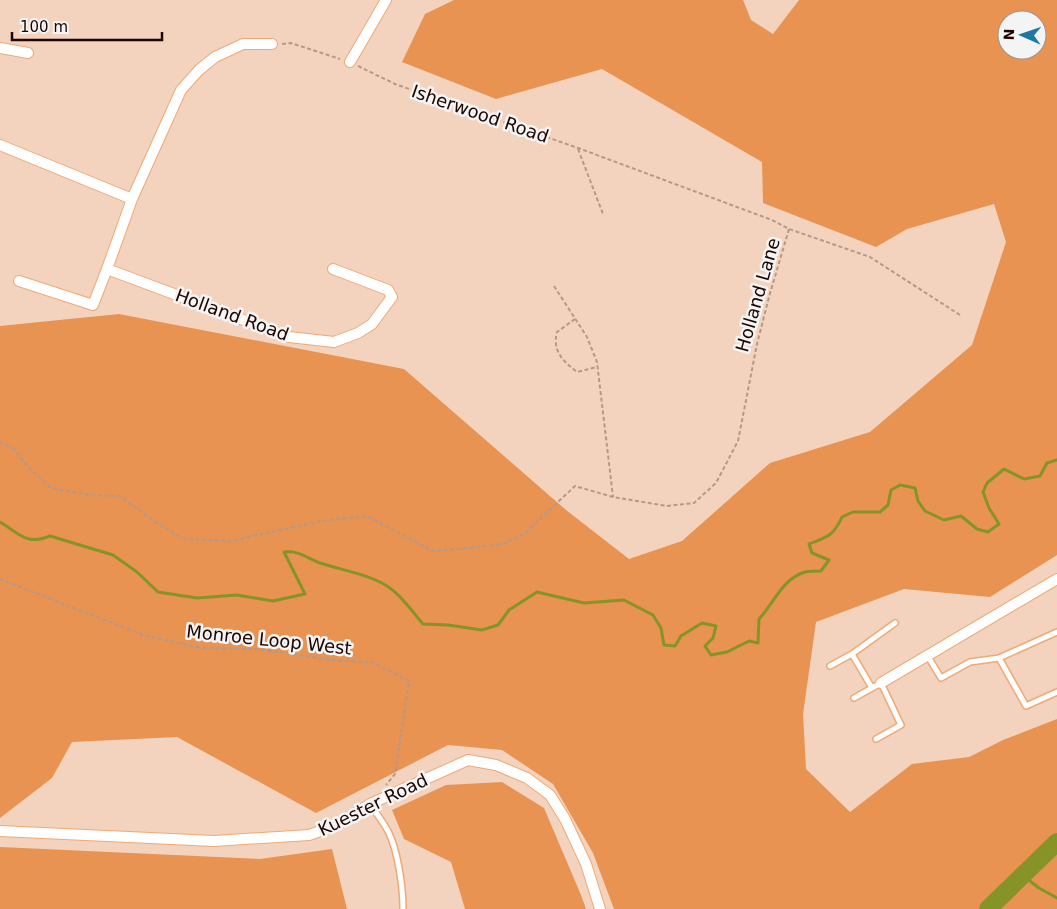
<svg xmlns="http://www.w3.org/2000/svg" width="1057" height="909" viewBox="0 0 1057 909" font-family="'DejaVu Sans',sans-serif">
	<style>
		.built { fill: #f3d3bd; fill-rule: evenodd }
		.forest { fill: #e89351; fill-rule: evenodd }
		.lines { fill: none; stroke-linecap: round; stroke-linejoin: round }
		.stream { stroke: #869427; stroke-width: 3 }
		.river { stroke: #869427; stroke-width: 18 }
		.lane-casing { stroke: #efa976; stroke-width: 8 }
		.street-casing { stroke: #efa976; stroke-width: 12 }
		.path { stroke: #b4998a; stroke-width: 2; stroke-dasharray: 4 2.5; stroke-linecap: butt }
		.lane { stroke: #fff; stroke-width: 5 }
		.street { stroke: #fff; stroke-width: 10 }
		.labels { text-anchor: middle; stroke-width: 5; stroke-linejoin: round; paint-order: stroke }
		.street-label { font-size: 18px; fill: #1d0600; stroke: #f4f4f4 }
	</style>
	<rect width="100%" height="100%" fill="#fee1cd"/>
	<path class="built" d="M0 0H1057V909H0ZM1007 20H1037V50H1007Z"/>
	<path class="forest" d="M454 0H743L751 20 773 34 799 0H1057V555L990 597 904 589 816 622 803 714 806 769 850 812 912 764 969 757 1003 740 1057 719V909H614L593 853 553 784 502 750 448 745 316 813 177 737 72 742 52 778 0 818V326L119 314 404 369 566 510 629 559 682 541 770 463 870 432 972 345 1006 242 994 204 907 229 876 247 763 203 762 162 602 69 496 99 402 62 425 14ZM1007 20H1037V50H1007Z
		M502 782 544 808 581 895 586 909H465L451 862 404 839 392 810 446 785Z
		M0 847 260 859 332 849 347 909H0Z"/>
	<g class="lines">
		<path class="stream" d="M0 522C19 533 26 546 50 536L113 555 137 572 158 592 197 598 237 595 273 601 305 594 284 552C298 550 307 558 320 563 341 570 363 573 382 583 399 592 411 610 423 624L448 625 482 630 498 625 509 610 537 592 584 603 624 600 653 615 661 628 664 645 675 646 681 636 702 623 716 626 713 638 705 646 711 655 727 652 749 641 758 643 759 619C774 603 782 579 805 572 810 571 816 571 821 571L829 560 812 553 809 544C828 537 834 535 842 517L853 512H880L888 505 891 490 900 485 915 488 918 501 925 511 944 520 961 516 977 529 988 532 999 524 989 508 983 492 987 483 1004 469 1024 479 1040 476 1047 463 1057 460
			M1022 875 1039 888 1057 898"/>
		<path class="river" d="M988 909 1057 842"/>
		<g class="lane-casing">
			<path id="lane" d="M852 654 872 688
				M927 655 941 678 970 662 999 658 1057 632
				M999 658 1026 706 1057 692
				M830 666 852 654 895 623
				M854 698 881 683 901 725 876 739
				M370 804C376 813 383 822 388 831 398 851 403 887 403 909"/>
		</g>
		<g class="street-casing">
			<path id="street" d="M0 48 28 53
				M350 62 386 0
				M0 145 132 199
				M107 269 132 199 181 90 199 70 215 57 243 44H272
				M19 281 93 305 107 269 289 337 334 342 358 333 372 324 392 297 388 290 333 269
				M881 683 1057 579
				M0 831 214 841 309 835 334 826 370 804 468 760 496 765 527 778 550 795 565 819 586 864 600 909"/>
		</g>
		<path class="path" d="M282 44 291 43 340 59
			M358 66 395 84 578 148 772 220 789 229 870 257 960 315
			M578 149 603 214
			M554 286 587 337 597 362 613 497
			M575 319 557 332C552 351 563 361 577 372L597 367
			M0 442 14 449 29 468 51 488 90 495 120 496 161 526 185 539 230 541 321 521 367 516 433 551 487 546 503 544 524 534 575 486 613 497 667 506 694 503 716 483 738 441 757 344 769 297 789 229
			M0 579 143 635 201 648 256 649 339 661 372 662 409 681 395 774 386 785"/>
		<use href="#lane" class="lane"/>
		<use href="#street" class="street"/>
	</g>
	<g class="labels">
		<g class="street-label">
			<text transform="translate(480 114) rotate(19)" y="6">Isherwood Road</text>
			<text transform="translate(758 295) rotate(-74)" y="6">Holland Lane</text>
			<text transform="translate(232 315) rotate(20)" y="6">Holland Road</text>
			<text transform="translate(269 640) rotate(6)" y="6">Monroe Loop West</text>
			<text transform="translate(373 805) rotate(-26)" y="6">Kuester Road</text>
		</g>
	</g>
	<g transform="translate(1022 35) rotate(272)"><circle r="24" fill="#f4f4f4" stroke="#9e9592"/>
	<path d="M0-4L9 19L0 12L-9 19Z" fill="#1d78a6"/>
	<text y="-8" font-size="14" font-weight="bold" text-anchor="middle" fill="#1d0600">N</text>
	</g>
	<path d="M12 32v8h150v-8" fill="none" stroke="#1d0600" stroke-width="2.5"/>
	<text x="20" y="32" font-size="15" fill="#1d0600" stroke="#f4f4f4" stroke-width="4" paint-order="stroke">100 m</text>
</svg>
